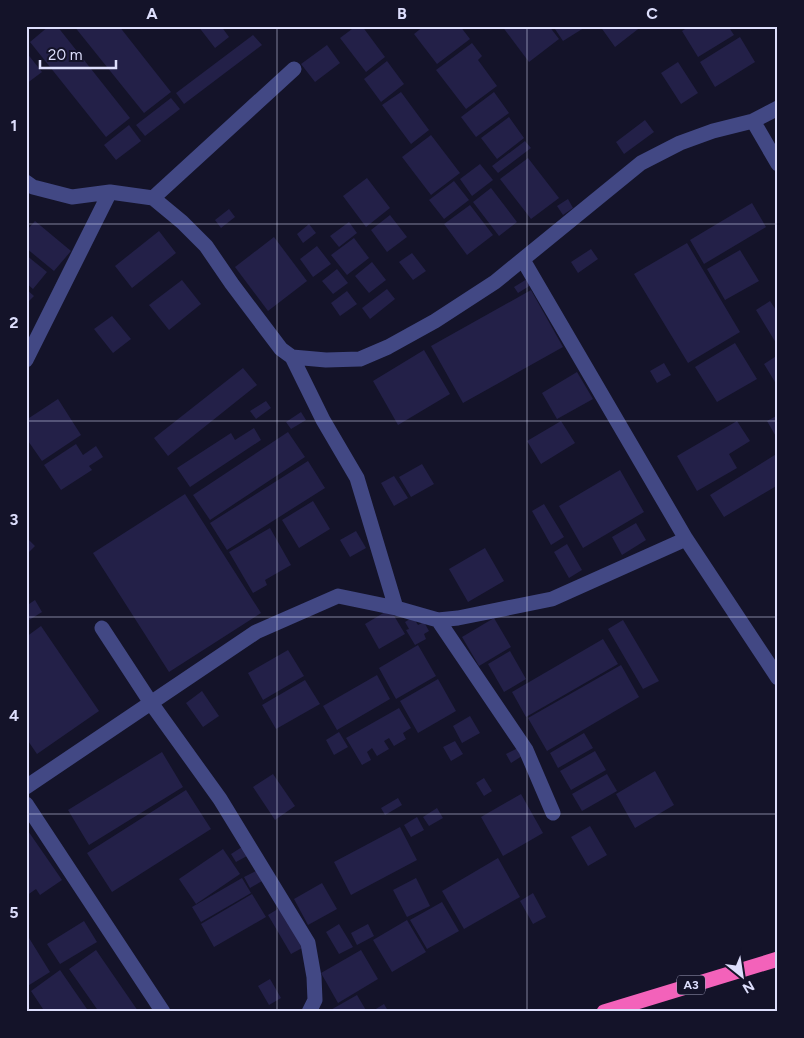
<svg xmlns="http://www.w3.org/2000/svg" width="804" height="1038" viewBox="0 0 804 1038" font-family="Figtree,sans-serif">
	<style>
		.building { fill: #232048 }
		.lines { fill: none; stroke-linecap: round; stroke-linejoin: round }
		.minor { stroke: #424884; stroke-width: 15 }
		.highway { stroke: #f362ba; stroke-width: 15 }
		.grid { fill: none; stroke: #dddefc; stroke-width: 1; stroke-opacity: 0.55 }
		.labels { text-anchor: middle; stroke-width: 4; stroke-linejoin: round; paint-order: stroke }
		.shield { fill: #141329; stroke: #a1a1bd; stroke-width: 1 }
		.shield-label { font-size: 12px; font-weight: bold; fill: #dddefc }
		.neatline { fill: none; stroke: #dddefc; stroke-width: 2 }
		.grid-label { font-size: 16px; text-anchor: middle; font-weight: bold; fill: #dddefc }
	</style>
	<rect width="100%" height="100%" fill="#141329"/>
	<path class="building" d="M49 26H57L130 118 106 137 30 42Z
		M74 26H119L171 92 144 113Z
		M198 26H221L229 37 215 48Z
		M356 26H362L385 57 366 72 340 38Z
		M424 26H460L470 39 437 64 414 34Z
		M502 26H549L559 39 529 62Z
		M553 26H587L563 41Z
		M600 26H642L615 47Z
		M690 26H728L734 35 698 57 682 31Z
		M253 35 262 45 184 104 176 93Z
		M740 37 755 62 715 87 700 62Z
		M472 43 482 56 478 60 497 86 466 109 436 70Z
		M327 45 340 63 315 82 301 64Z
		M26 52 42 72 26 84Z
		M387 61 404 84 381 102 364 79Z
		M678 62 698 93 681 104 661 73Z
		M401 92 429 130 411 144 382 105Z
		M494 92 509 113 476 137 461 117Z
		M171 98 180 109 145 136 136 125Z
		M509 117 524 138 497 159 481 138Z
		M645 120 654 132 624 154 616 142Z
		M129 125 141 141 116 160 104 145Z
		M431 135 460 173 431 195 402 157Z
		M525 141 531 148 498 173 492 166Z
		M528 158 559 198 531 219 500 179Z
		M480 164 493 180 472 196 460 179Z
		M367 178 390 208 366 227 343 196Z
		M454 181 469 200 444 219 429 200Z
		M491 188 517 222 499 236 473 202Z
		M568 199 573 208 563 215 557 206Z
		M752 203 766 227 704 264 690 240Z
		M470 205 493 235 467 255 444 224Z
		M229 209 235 217 221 228 215 220Z
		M390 215 407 237 387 252 371 230Z
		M35 221 71 251 54 271 26 248V231Z
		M349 222 357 233 339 247 330 236Z
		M309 224 316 233 303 243 297 234Z
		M159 231 176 253 132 288 115 266Z
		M274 237 307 281 268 311 235 267Z
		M354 238 369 258 347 275 331 255Z
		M687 243 740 332 688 363 634 274Z
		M317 246 331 264 313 277 300 259Z
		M591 249 598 259 578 273 571 262Z
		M740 250 759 281 725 300 707 269Z
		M412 253 426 271 413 280 399 262Z
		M26 255 47 272 33 289 26 283Z
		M372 262 386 280 369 293 355 276Z
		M337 269 348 283 333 294 322 281Z
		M527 279 531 285 518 293 514 287Z
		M182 280 201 304 169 330 149 305Z
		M26 289 34 296 26 304Z
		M387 289 395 299 370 319 362 308Z
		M531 290 563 347 463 403 431 346Z
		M347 291 357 304 340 316 331 303Z
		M770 301 778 313V342L776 343 756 310Z
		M112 316 131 339 113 353 94 329Z
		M735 343 757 379 717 402 695 367Z
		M424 350 450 394 398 425 373 381Z
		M778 355V387L764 364Z
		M664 363 671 375 657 383 650 371Z
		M243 368 257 385 168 456 154 438Z
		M577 372 593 399 557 419 542 393Z
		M58 399 81 435 42 461 26 438V420Z
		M266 401 271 408 256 419 250 411Z
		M301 412 306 420 291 429 286 422Z
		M778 415V440L767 421Z
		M561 421 575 443 541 464 527 441Z
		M737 421 750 441 729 454 737 468 697 491 677 456Z
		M254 428 261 440 190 487 177 468 231 433 235 440Z
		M288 432 305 457 210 520 193 495Z
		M76 444 83 455 96 446 103 457 89 466 92 470 61 490 44 465Z
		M778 453V485L724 517 710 495Z
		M308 461 325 488 227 550 210 523Z
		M422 464 434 484 411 497 399 477Z
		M620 470 644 512 583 548 559 506Z
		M394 476 408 498 394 506 381 483Z
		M185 494 261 613 169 672 93 553Z
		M313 501 330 529 299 548 282 520Z
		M544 504 564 537 551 545 532 511Z
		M636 523 646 540 622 555 612 537Z
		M270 528 291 565 265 580 267 585 253 593 229 552Z
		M356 531 366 548 350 557 340 540Z
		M26 537 35 546 26 555Z
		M567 544 582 570 569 578 554 552Z
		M485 548 504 581 468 602 449 569Z
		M35 600 42 612 26 622V606Z
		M390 609 405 634 379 649 365 624Z
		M413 617 418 625 424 622 429 631 424 634 426 639 415 645 406 630 409 629 405 622Z
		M494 618 511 647 479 666 462 637Z
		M623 620 659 681 643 689 608 629Z
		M41 626 99 711 37 754 26 738V637Z
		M603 639 618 664 526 717 512 692Z
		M418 645 436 676 396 699 379 668Z
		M288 650 304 676 263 700 248 673Z
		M510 651 526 679 504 692 488 664Z
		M621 665 639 697 547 751 528 718Z
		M377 675 390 699 337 730 323 706Z
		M438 679 456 711 418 733 400 701Z
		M305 680 320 704 276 729 262 705Z
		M202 691 219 716 203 727 186 703Z
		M399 708 411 728 403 733 406 739 394 746 389 738 384 741 389 749 377 756 372 748 367 752 371 760 362 765 346 738Z
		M470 716 480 733 462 743 453 726Z
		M339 732 348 747 334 755 326 740Z
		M584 733 593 748 558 768 550 753Z
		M455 741 463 754 451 761 443 747Z
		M518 748 522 756 511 763 506 754Z
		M595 751 606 770 571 790 560 771Z
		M162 752 183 787 89 845 68 810Z
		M655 771 674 805 635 828 616 794Z
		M273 774 295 806 275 820 253 787Z
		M607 774 617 791 582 811 572 794Z
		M484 778 492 791 484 796 476 783Z
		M186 790 211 829 112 892 87 853Z
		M521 794 543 833 503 856 481 817Z
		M398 798 402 805 385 815 381 808Z
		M437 808 443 818 429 826 423 817Z
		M417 817 424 830 411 837 404 825Z
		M590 826 607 855 588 866 571 837Z
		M400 827 417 860 351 895 334 862Z
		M26 828 62 880 40 895 36 889 26 896Z
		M242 847 247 856 236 862 231 854Z
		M223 849 240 874 196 904 179 879Z
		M498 858 520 897 464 929 442 891Z
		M256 871 262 881 250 888 244 877Z
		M242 878 251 893 201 922 192 907Z
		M416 878 430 906 407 917 393 890Z
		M322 883 337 909 308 925 294 899Z
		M533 893 546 917 533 924 520 901Z
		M252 894 266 917 214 947 201 924Z
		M442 902 459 931 427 949 410 920Z
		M281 907 304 947 291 954 268 915Z
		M407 920 426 952 392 972 373 940Z
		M84 921 97 942 60 964 47 944Z
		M339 924 353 947 339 954 326 932Z
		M368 924 374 936 357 945 351 933Z
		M29 938 50 972 26 987V939Z
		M96 950 138 1011V1012H99L69 969Z
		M361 950 378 979 338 1003 321 973Z
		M60 970 89 1012H45L31 991Z
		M270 979 281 998 269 1005 258 986Z
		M357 995 367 1012H327Z
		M384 1004 388 1011 371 1012Z"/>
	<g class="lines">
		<path class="minor" d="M753 121 778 164
			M26 182 33 187 72 197 110 192 153 198 182 222 206 246 232 284 281 349 292 357 326 360 360 359 388 347 435 321 495 282 641 163 680 143 713 131 753 121 778 108
			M153 198 294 69
			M523 260 686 539 778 678
			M292 357 323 420 357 478 396 608
			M26 360 110 192
			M438 620 526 750 553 813
			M102 628 151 703 220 799 308 943 314 977 315 1000 309 1012
			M26 787 256 632 338 596 396 608 438 620 458 618 552 599 686 539
			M26 804 163 1012"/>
		<path class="highway" d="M604 1012 778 959"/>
	</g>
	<path class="grid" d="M277 26V1012M527 26V1012M26 224H778M26 421H778M26 617H778M26 814H778"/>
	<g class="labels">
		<rect class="shield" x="677" y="975.5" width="28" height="19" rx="4"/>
		<g class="shield-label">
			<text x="691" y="989">A3</text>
		</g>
	</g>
	<rect width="804" height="1038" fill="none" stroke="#141329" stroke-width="55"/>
	<g transform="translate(742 976) rotate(150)" stroke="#141329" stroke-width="4" paint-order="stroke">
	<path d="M0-4L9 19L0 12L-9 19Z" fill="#dddefc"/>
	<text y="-8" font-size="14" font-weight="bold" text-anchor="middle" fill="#dddefc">N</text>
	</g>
	<path d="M40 60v8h76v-8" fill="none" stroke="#dddefc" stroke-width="2.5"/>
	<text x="48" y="60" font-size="15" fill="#dddefc" stroke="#141329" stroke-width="4" paint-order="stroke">20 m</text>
	<rect x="28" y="28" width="748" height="982" class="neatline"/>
	<g class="grid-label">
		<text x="152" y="19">A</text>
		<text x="402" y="19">B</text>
		<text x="652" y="19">C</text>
		<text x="14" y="131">1</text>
		<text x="14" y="328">2</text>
		<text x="14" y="525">3</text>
		<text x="14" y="721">4</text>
		<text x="14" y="918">5</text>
	</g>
</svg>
